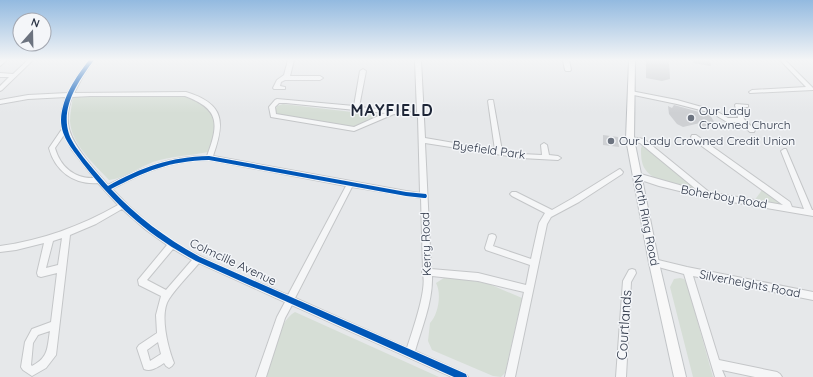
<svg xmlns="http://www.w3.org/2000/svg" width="813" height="377" viewBox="0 0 813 377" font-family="Quicksand,sans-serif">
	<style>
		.green { fill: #d6ded6 }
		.building { fill: #ced0d3 }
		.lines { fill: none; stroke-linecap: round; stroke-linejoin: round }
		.minor-casing { stroke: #c4c6c8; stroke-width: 2 }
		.major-casing { stroke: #c2c5c8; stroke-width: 2 }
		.minor { fill: #f5f6f7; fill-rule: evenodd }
		.major { fill: #f8f8f8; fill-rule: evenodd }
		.cycleway-casing { stroke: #f4f6f9; stroke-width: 2 }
		.cycleway { fill: #0057b8; fill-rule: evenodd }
		.poi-dot { fill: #6c737f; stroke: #f4f6f9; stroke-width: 1.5 }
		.labels { text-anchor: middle; stroke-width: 3; stroke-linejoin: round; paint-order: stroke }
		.poi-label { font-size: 12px; fill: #2b3445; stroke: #f4f6f9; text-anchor: start }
		.street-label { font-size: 12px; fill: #2b3445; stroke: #f4f6f9 }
		.near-street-label { font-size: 14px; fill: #2b3445; stroke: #f4f6f9 }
		.district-label { font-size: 16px; font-weight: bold; letter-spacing: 1px; fill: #1d2536; stroke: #f4f6f9 }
	</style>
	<rect width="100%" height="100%" fill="#e6e8ea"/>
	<path class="green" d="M152 94C175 95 213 93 216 125 217 132 210 144 208 152 189 156 171 156 153 162 138 168 125 178 109 180 95 165 71 144 70 121 70 113 72 104 73 96Z
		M283 104 378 115 353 127 278 114 275 111 277 106Z
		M642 146 697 188V190C681 186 655 184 645 169 641 163 641 155 641 148Z
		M762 190 764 191 784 206 754 201Z
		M447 276 489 284 522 298 505 373 501 377 493 376 432 350 428 341 430 323C438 315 442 294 436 283Z
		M680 278 684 279 687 284 713 377H693L670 287 674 279Z
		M295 312 439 377H267C271 359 278 321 295 312Z"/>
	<path class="building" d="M646 60H669L670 79 662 81 646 78Z
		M693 60 710 61 711 66 693 63Z
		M674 105 710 115 716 125 703 127 700 123 683 127 677 124 669 114 668 106 672 108Z
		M603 135 618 137 619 147 603 145Z"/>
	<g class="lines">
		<g class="minor-casing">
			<path id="minor" d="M1 60H7L0 66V61Z
				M28 60H33L2 90 0 91V86L9 77H0V73L13 74Z
				M89 60H94L83 76 74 93 186 92C225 104 225 122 213 156L406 191 420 193 418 117 394 114 354 131 271 117 269 107 275 100 277 99 354 106 360 71 363 69 366 71 359 107 417 113 415 60H421L425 138 495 150 488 101 489 100H493L502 151 521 154 542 155 541 145 544 143 547 145 549 155 558 156 561 158 558 160 521 158 425 143 431 269 478 273 526 285 530 265 486 250 485 248 489 235 492 234 495 235 496 237 493 246 531 259 539 223 545 213 512 196 510 194 512 192H516L552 210 573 198 618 170 620 169 623 172 622 174 579 202 551 217 547 224 515 377H505L524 292 478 281 432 276C433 301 422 327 415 351L466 374 468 377H452L292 305 285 318 266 377H256L277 317 285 302 199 263C190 274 176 288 169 299 159 314 168 348 174 363L172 366 169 368 166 366 164 363C158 367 151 372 144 369L137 348 139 345 157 333 156 315 161 296 139 285 138 280 167 245 146 230 122 209 96 224 70 235 56 355 46 368 32 376 23 370 21 367 25 342 32 329 51 322 57 273 41 277 38 276 37 273 44 243 16 250 0 252V246C43 240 81 226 118 205L98 183C74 185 55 171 49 148L62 129 61 120 62 110 66 97 28 99 0 104V100L28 95 68 93 78 75ZM90 96H185C220 109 219 124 207 156 171 156 140 168 108 185 101 177 93 168 86 159 70 138 62 123 72 97ZM279 103H286L385 113 354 127 276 114 275 107ZM64 135 72 150 94 178C74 179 60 166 55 148ZM209 160 346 186 288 295C253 280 216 266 183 247 156 231 133 212 112 189 146 171 170 161 209 160ZM352 187 421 198 423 269 422 272C429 285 412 332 407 348L295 298ZM62 238 58 265 46 268 53 241ZM173 249 192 260 166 290 147 280ZM50 331C47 348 49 357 32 366L31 365 33 343 38 335ZM158 342 161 354 150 361 147 350Z
				M288 60H294L290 76H320L323 78 320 80H285L281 82 280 86 285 87V89H274L273 88 277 80 284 75Z
				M563 60H569L571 70 570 71H566L565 70Z
				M780 60H785L813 88V90L750 93 749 92 752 90 806 87Z
				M631 91 677 100 716 111 728 118H738L735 105 736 104 748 105V107H741L744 119 755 130 754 132H750L739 122H727L712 113 677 104 629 94V92Z
				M692 135H696L790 202 792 207 804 209 781 151 784 149H786L812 210H813V216L709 198 707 199 704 197 659 186 635 178 634 176 635 174 637 173 697 190 640 143 628 141 627 139 630 137 644 139 709 192 783 205 692 139 691 137Z
				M654 259 687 267 813 292V300L693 276 719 360 777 372 780 374 782 377H755L722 370 725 377H715L684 274 651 265 650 263 651 261Z
				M632 269 635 270 636 273 631 282 626 377H616L623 281 629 270Z"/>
		</g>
		<g class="major-casing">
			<path id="major" d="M629 60H635L634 139 659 263 686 377H674L649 263 626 139Z"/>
		</g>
		<use href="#minor" class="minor"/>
		<use href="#major" class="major"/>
		<g class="cycleway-casing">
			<path id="cycleway" d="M89 60H94C79 80 60 107 69 134 74 149 97 173 108 186 142 167 170 157 209 156L406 192 426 194 427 196 426 198H424L406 196 209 160C169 161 146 171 111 189 138 218 166 238 200 257L466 374 467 377H454L196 261C148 235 117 207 84 165 74 151 61 138 61 120 62 97 76 77 89 60Z"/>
		</g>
		<use href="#cycleway" class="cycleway"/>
	</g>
	<linearGradient id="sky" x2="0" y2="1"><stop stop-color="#93bae0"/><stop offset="0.53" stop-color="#f4f5f6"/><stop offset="1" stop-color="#f4f5f6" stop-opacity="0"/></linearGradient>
	<rect width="813" height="113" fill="url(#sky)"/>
	<g class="poi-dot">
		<circle cx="691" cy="118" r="4"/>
		<circle cx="611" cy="141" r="4"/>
	</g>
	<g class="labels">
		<g class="poi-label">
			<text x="699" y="115">Our Lady<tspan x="699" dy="14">Crowned Church</tspan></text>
			<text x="619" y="145">Our Lady Crowned Credit Union</text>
		</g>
		<g class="street-label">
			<text transform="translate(489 150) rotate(8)" y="4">Byefield Park</text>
			<text transform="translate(724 197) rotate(10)" y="4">Boherboy Road</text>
			<text transform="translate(646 220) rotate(79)" y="4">North Ring Road</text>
			<text transform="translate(426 244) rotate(-92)" y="4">Kerry Road</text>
			<text transform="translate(233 262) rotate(25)" y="4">Colmcille Avenue</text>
			<text transform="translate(750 284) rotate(11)" y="4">Silverheights Road</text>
		</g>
		<g class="near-street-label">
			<text transform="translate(624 325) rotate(-86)" y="5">Courtlands</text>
		</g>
		<g class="district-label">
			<text x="392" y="116">MAYFIELD</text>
		</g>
	</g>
	<g transform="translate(32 32) rotate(20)"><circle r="19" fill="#f4f6f9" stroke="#a4a8b1"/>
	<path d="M0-3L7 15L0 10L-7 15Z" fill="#6c737f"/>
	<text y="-6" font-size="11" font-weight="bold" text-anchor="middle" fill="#2b3445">N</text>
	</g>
</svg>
